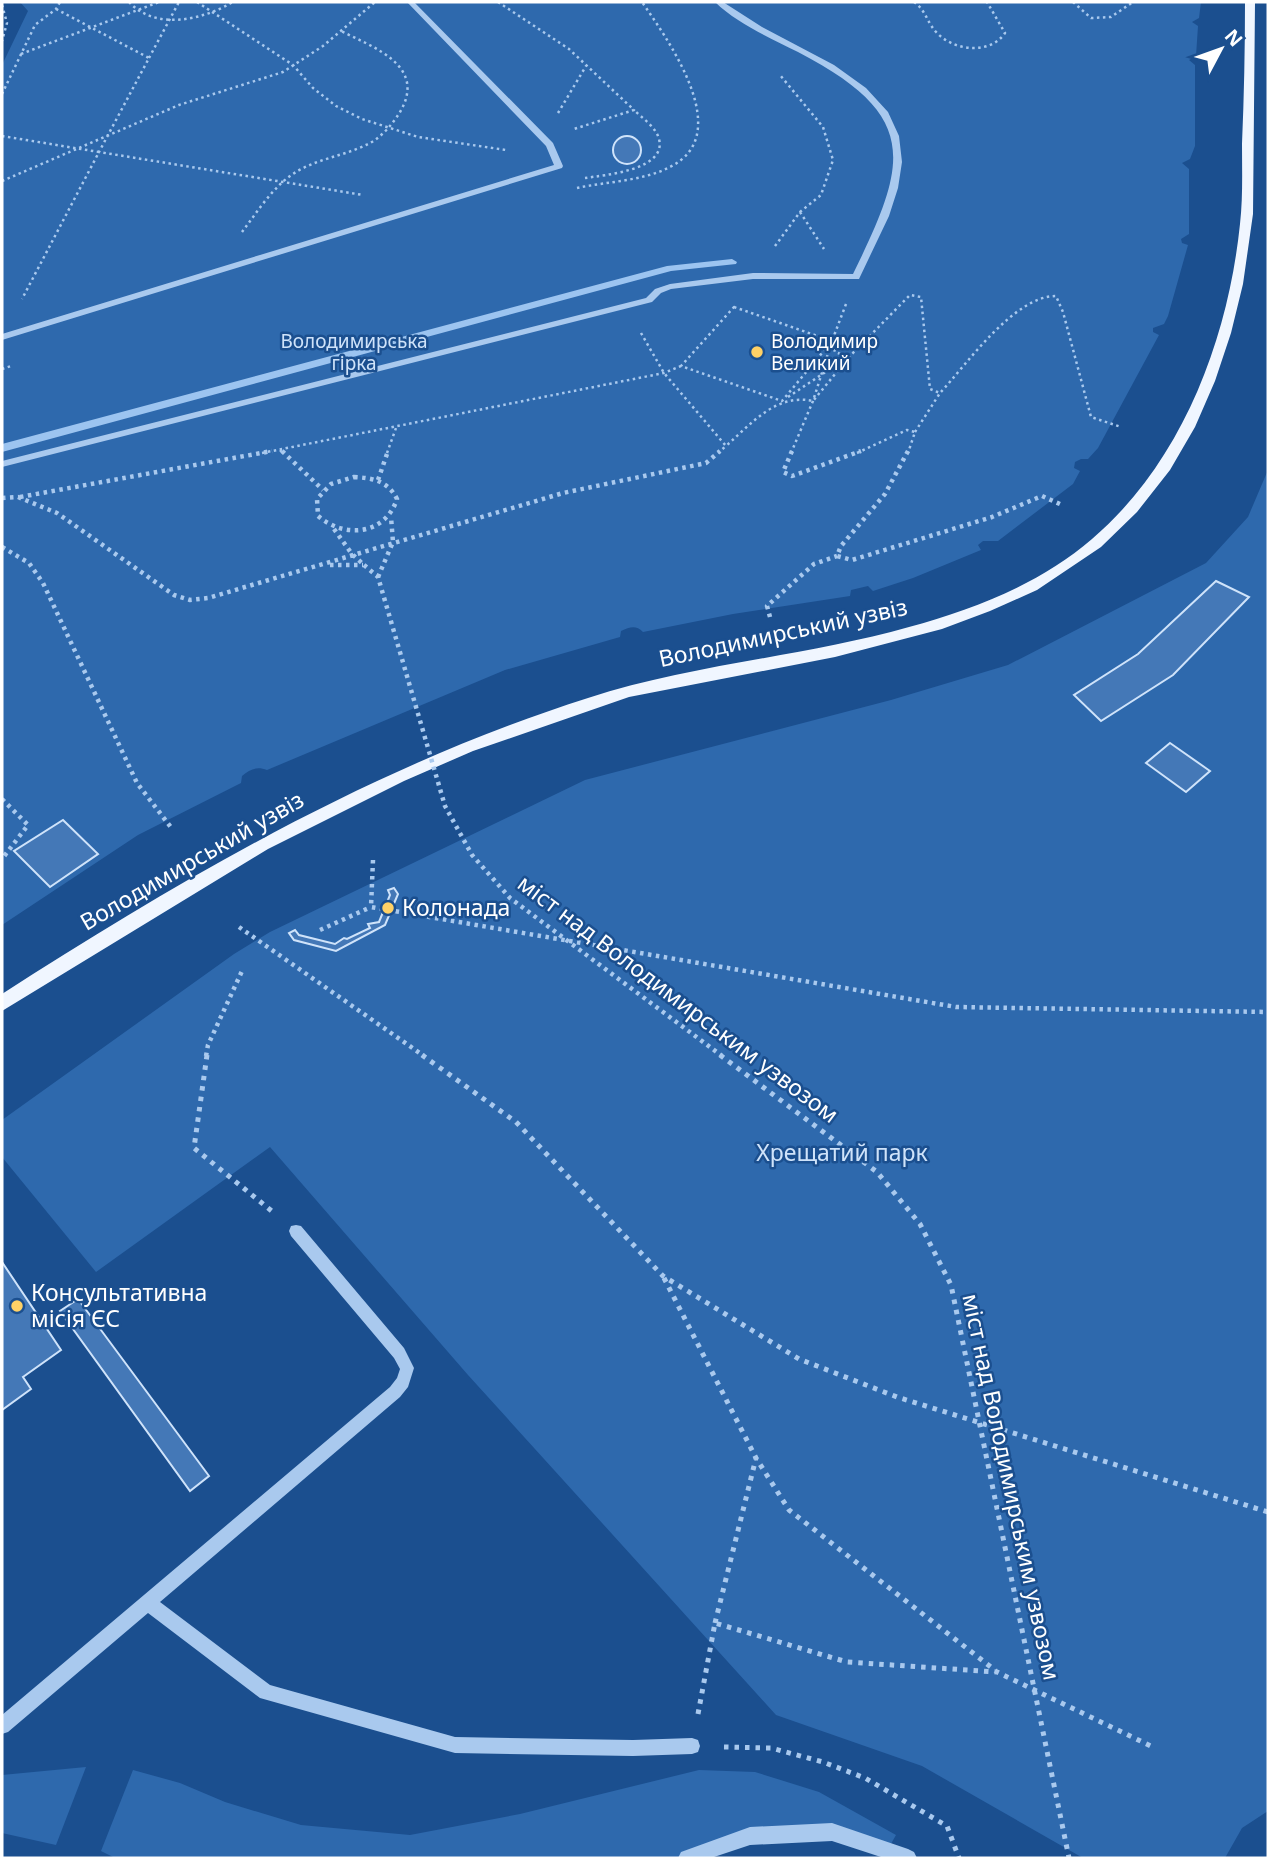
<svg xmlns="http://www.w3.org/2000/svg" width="1270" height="1860" viewBox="0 0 1270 1860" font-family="'Noto Sans',sans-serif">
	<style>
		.green { fill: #2e69ad }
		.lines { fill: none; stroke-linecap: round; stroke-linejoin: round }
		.stream { fill: #9cc4f0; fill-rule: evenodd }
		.building { fill: #4478b7; stroke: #cfe3fa; stroke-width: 2 }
		.path-far2 { stroke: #a9c9ee; stroke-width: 2.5; stroke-dasharray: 2.5 3.5; stroke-linecap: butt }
		.path-far1 { stroke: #a9c9ee; stroke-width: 4.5; stroke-dasharray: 3.5 4.5; stroke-linecap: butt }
		.path { stroke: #a9c9ee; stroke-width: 5; stroke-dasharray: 4.5 6; stroke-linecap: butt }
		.minor { fill: #a9c9ee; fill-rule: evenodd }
		.major { fill: #f0f6ff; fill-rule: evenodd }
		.path-bridge-far1 { stroke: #a9c9ee; stroke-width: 4.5; stroke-dasharray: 3.5 4.5; stroke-linecap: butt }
		.path-bridge { stroke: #a9c9ee; stroke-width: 5; stroke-dasharray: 4.5 6; stroke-linecap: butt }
		.poi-dot { fill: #ffd166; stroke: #1b4f8f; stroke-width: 2.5 }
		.labels { text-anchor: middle; stroke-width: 5; stroke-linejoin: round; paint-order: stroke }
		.far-park-label { font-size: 19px; fill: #cfe3fa; stroke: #1b4f8f }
		.far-poi-label { font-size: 19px; fill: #fff; stroke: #1b4f8f; text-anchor: start }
		.street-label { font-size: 23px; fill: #fff; stroke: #1b4f8f }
		.poi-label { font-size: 23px; fill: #fff; stroke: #1b4f8f; text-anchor: start }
		.park-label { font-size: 23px; fill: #cfe3fa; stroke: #1b4f8f }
	</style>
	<rect width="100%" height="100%" fill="#1b4f8f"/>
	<path class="green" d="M20 2H1201L1199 18 1192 22 1198 26 1196 56 1189 60 1195 65V146L1190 159 1182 163 1189 169V234L1181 239 1182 243 1188 245 1168 316 1164 324 1153 328V332L1159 335 1098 448 1088 459H1081L1075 462 1074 468 1080 471 1073 484 998 541H983L978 545 981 550 913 578 873 591 868 586 851 590 850 596 733 614 643 632C636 625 630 627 621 631L620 637 505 670 267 770C257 766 250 769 242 776L241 783 138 835 2 925V65L28 11Z
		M1268 470V1811L1242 1828 1225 1858H1083L922 1766 776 1715 468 1375 270 1147 96 1272 2 1157V1120L234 954 270 932 585 780 891 700 1008 665 1206 563 1248 517Z
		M86 1767 56 1845 2 1833V1775Z
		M133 1770 180 1783 225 1802 301 1825 410 1835 520 1814 699 1770 755 1772 819 1792 896 1835 887 1851 831 1832 750 1836 687 1858H115L101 1851Z"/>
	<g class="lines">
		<path class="stream" d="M732 259 737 262 736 264 671 271 2 452V444L667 266Z"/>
	</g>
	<path class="building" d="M613 150a14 14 0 1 1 28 0a14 14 0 1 1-28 0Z
		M1216 581 1249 597 1173 675 1101 721 1074 695 1138 654Z
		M1170 743 1210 771 1186 792 1146 763Z
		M63 820 98 854 50 887 14 851Z
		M394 888 398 894 385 925 336 951 294 940 289 933 295 930 299 935 335 944 344 938 347 939 370 928 368 924 379 922 390 895 388 890Z
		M2 1262 61 1350 23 1377 31 1389 2 1410Z
		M78 1299 209 1476 190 1491 60 1311Z"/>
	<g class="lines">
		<path class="path-far2" d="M129 2C156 31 202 20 233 2
			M197 2 293 65 313 88 336 106 362 119 418 137 506 150
			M498 2 569 49 634 110 574 129
			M914 2C926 10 927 23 937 33 954 51 990 55 1005 33L987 2
			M1073 2 1091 18 1111 17 1133 2
			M2 5 7 23 2 41
			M56 9 149 58 99 152 363 195
			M21 54 159 2
			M149 58 179 2
			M2 94 35 25 56 9 60 2
			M558 113 586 66
			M2 136 99 152 22 299
			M585 178C605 175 667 170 659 139 656 127 642 118 634 110
			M2 181 179 105 283 72 323 46 375 2
			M577 188C609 181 654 181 681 160 728 123 666 37 642 2
			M800 212 824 249
			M242 232C258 211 273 186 296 172 317 159 343 156 366 145 380 139 392 125 400 112 427 66 375 48 341 31
			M775 246 800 212 821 195 833 160 823 127 780 75
			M846 304 832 341 835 352 849 357
			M734 307 832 341 782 401 681 366Z
			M641 333 664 373 726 446C751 424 776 393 813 401L849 357 910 295 921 297 930 389 940 393C967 364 1014 296 1056 296L1063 312 1091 417 1121 427
			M2 369 11 366
			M788 397 845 359
			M915 432 940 393
			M280 450 283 453
			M262 453 664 373 681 366
			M387 453 396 428
			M718 453 726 446
			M791 453 813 401 832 341
			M857 453 907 430 915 432 908 453"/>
		<path class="path-far1" d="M282 451 323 490
			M792 451 783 472 792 476 861 451
			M908 451 885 494 841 546 837 556 852 560 992 517 1042 496 1062 505
			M354 477C373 478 388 481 397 499 385 535 345 539 318 516L317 499 331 484Z
			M378 480 388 451
			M20 497 272 451
			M2 498 18 497 57 513 174 595 190 600 208 598 563 493 706 463 720 451
			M334 529 352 554 364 565
			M2 547 29 563 43 583 137 783 173 830
			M330 565H363
			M378 577 393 542 391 517
			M770 617 767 606 814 564 837 556
			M2 799 28 825 2 859
			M373 860 371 907 956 1007 1268 1012
			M239 927 424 1056
			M320 930 371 907
			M206 1056 208 1045 242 971"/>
		<path class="path" d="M207 1055 194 1148 273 1212
			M422 1055 516 1122 663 1276 799 1359 897 1397 1268 1512
			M664 1278 756 1458 789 1510 996 1671
			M715 1623 756 1458
			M698 1714 715 1623 847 1662 997 1672 1155 1748
			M724 1747 771 1748 823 1762 865 1778 947 1826 959 1858"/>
		<path class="minor" d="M407 2H414L553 143 563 166 562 168 2 340V334L554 165 546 146Z
			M715 2H723L762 27 834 65 866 88 888 112 899 136 902 162 898 188 889 216 859 279H753L671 289 661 293 652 302 2 467V461L646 298 655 289 670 284 753 273 853 274C908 162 921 116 798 52 770 38 738 24 715 2Z
			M296 1225 301 1226 404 1348 414 1368 408 1387 400 1397 160 1602 270 1685 455 1737 633 1740 692 1738 698 1740 700 1746 698 1752 692 1754 633 1756 455 1753 260 1698 148 1613 8 1732 2 1734V1715L390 1387 397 1378 400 1369 394 1358 291 1236 289 1231 291 1226Z
			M832 1823 908 1849 914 1852 917 1858H884L832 1841 750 1845 711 1858H678L681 1852 750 1827Z"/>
		<path class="major" d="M1245 2H1255L1253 214 1243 284 1231 333 1215 381 1195 427 1170 470 1137 512 1101 547 1037 590 990 611 942 629 835 657 629 697 473 751 404 781 268 849 2 1011V994C189 874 375 766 588 698 692 664 803 657 909 627 974 609 1040 584 1092 539 1182 462 1228 340 1240 224 1243 198 1242 171 1242 144 1244 97 1245 49 1245 2Z"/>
		<path class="path-bridge-far1" d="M364 565 378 577 445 806 472 855 510 898 722 1056"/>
		<path class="path-bridge" d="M720 1055 877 1172 920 1224 951 1285 1069 1858"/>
	</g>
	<g class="poi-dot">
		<circle cx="757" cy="352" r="7"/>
		<circle cx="388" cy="908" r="7"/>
		<circle cx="17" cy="1306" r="7"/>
	</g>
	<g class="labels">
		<g class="far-park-label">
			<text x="354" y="348">Володимирська<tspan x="354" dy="22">гірка</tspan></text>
		</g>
		<g class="far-poi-label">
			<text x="771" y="348">Володимир<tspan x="771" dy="22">Великий</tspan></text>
		</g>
		<g class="street-label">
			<text transform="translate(783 633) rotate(-12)" y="8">Володимирський узвіз</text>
			<text transform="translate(192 861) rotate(-30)" y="8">Володимирський узвіз</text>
			<text transform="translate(678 999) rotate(37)" y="8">міст над Володимирським узвозом</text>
			<text transform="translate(1011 1487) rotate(78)" y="8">міст над Володимирським узвозом</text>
		</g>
		<g class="poi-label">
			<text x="402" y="916">Колонада</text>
			<text x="31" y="1301">Консультативна<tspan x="31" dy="26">місія ЄС</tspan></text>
		</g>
		<g class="park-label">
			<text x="842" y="1161">Хрещатий парк</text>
		</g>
	</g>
	<rect width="1270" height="1860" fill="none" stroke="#ffffff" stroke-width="7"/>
	<g transform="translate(1221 49) rotate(49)" stroke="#1b4f8f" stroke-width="5" paint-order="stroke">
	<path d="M0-5L12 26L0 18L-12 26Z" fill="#ffffff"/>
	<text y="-10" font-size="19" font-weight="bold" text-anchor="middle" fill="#ffffff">N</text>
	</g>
</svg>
